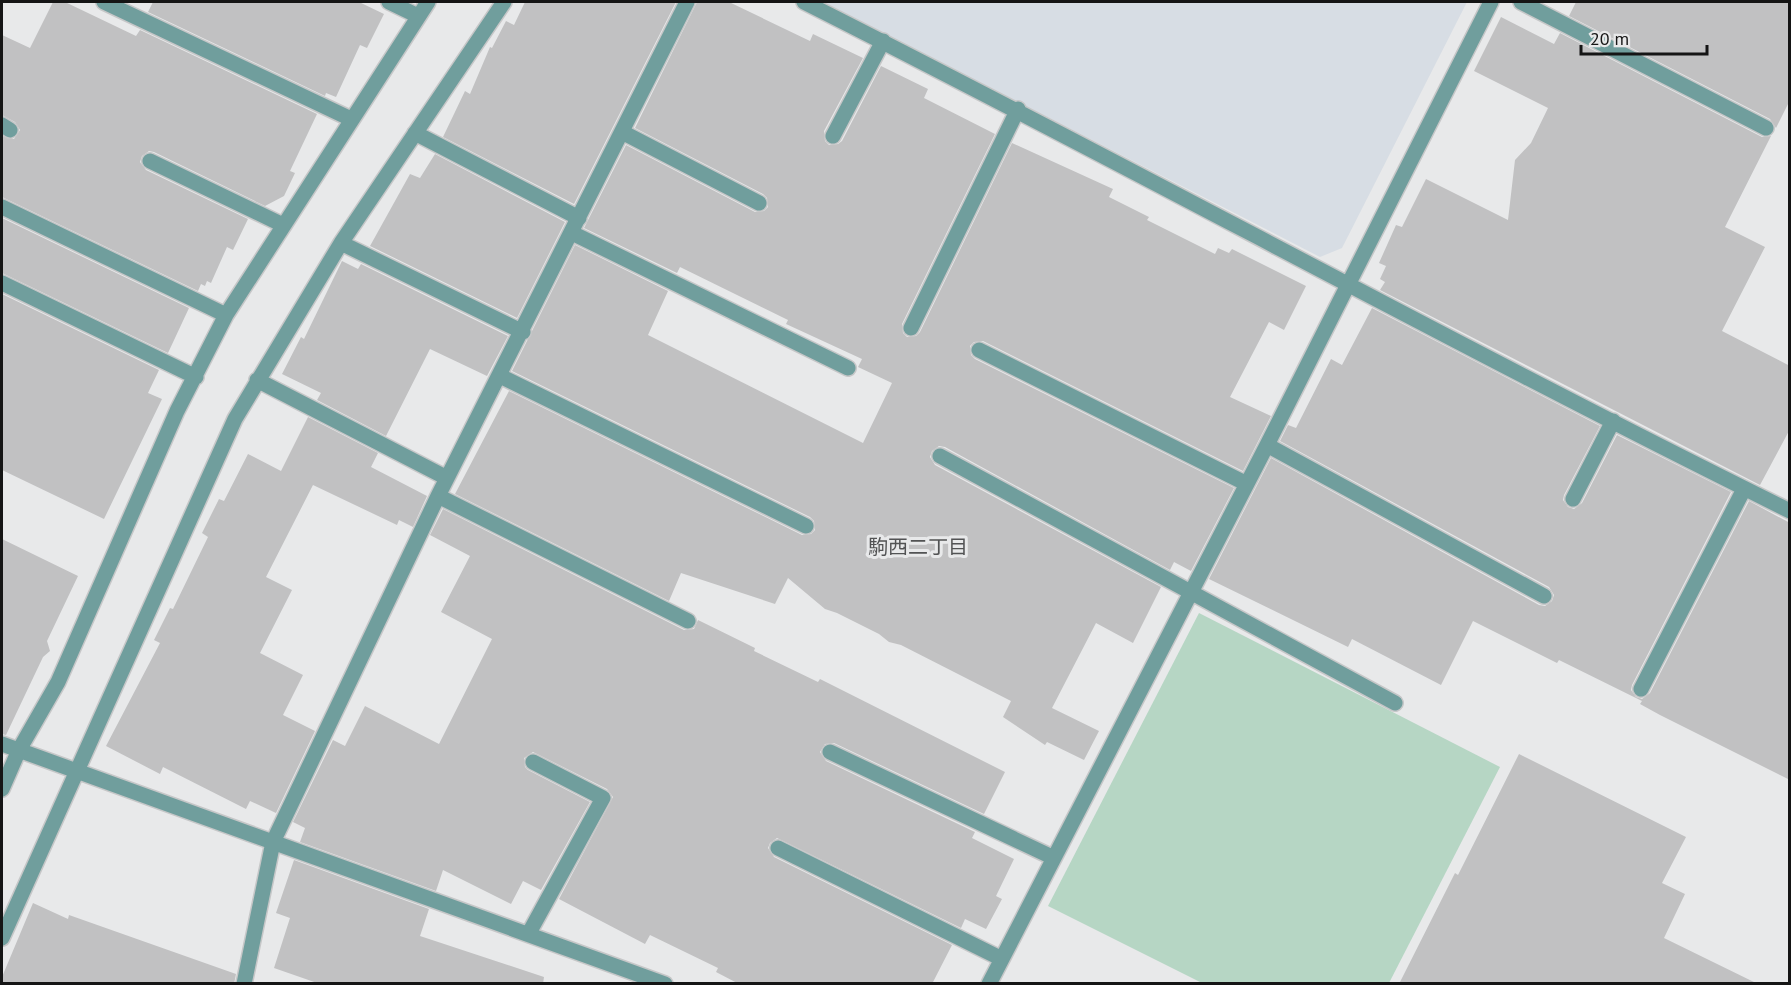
<svg xmlns="http://www.w3.org/2000/svg" width="1791" height="985" viewBox="0 0 1791 985" font-family="'PT Sans','Noto Sans JP',sans-serif">
	<style>
		.built { fill: #d7dde4 }
		.green { fill: #b6d6c4 }
		.building { fill: #c1c1c2 }
		.lines { fill: none; stroke-linecap: round; stroke-linejoin: round }
		.minor-casing { stroke: #c6c7c8; stroke-width: 18 }
		.minor { stroke: #709e9d; stroke-width: 15 }
		.labels { text-anchor: middle; stroke-width: 6; stroke-linejoin: round; paint-order: stroke }
		.neighbourhood-label { font-size: 20px; fill: #525354; stroke: #e8e9ea }
	</style>
	<rect width="100%" height="100%" fill="#e8e9ea"/>
	<path class="built" d="M823 2H1467L1342 248 1320 257Z"/>
	<path class="green" d="M1199 613 1500 767 1389 983H1202L1048 906Z"/>
	<path class="building" d="M53 2H65L136 36 140 30 317 114 290 171 295 173 284 196 265 206 154 152 149 151 142 156 140 162 146 170 248 219 233 250 227 247 211 283 207 281 205 286 201 284 198 291 2 197V136L14 139 20 130 15 122 2 115V35L30 48Z
		M153 2H359L384 14 367 48 360 45 336 97 326 93 325 96 148 12Z
		M525 2H676L574 204 443 137 465 91 470 94 490 47 492 48 506 21 514 25Z
		M697 2H729L810 41 813 34 863 58 824 131 825 141 829 145 838 144 842 141 881 66 928 89 924 98 995 134 902 324 903 333 907 337 916 336 920 332 1012 143 1113 189 1109 197 1149 217 1147 220 1215 254 1218 248 1229 253 1232 249 1306 286 1284 330 1269 322 1230 397 1271 416 1243 471 983 341 974 342 970 346 971 355 975 359 1234 488 1191 571 1174 562 1170 570 945 447 939 446 932 451 930 457 935 465 1161 587 1133 643 1096 623 1052 708 1099 731 1084 760 1047 742 1045 745 1003 717 1011 701 901 645 889 642 879 634 837 613 825 609 788 578 775 604 681 573 669 601 455 494 509 391 802 535 811 534 815 530 814 521 810 517 512 371 575 245 668 291 648 335 863 443 892 383 858 367 862 359 786 324 788 320 680 267 677 273 584 228 626 145 755 212 764 211 768 207 767 198 763 194 635 128Z
		M1576 2H1790V100L1776 128 1770 119 1569 16Z
		M1501 17 1554 44 1560 33 1762 137 1771 136 1725 227 1765 247 1722 331 1790 366V429L1760 485 1380 290 1385 282 1380 279 1386 266 1379 263 1396 225 1402 227 1426 179 1508 220 1515 160 1531 143 1548 108 1474 71Z
		M435 154 565 222 517 318 370 246 410 174 420 178Z
		M2 218 189 308 168 353 2 273Z
		M342 261 358 269 361 264 508 336 487 376 430 349 386 436 317 400 321 393 282 374 301 337 304 339Z
		M2 294 159 370 148 393 162 399 104 519 2 470Z
		M1372 308 1600 426 1564 495 1563 500 1568 507 1574 509 1582 503 1617 435 1731 492 1632 685 1631 690 1636 697 1642 699 1650 693 1749 501 1790 523V780L1660 715 1640 704 1642 701 1559 660 1557 663 1473 621 1441 685 1352 639 1348 647 1209 579 1271 458 1539 605 1545 606 1552 601 1554 595 1549 587 1280 441 1288 425 1296 428 1331 359 1342 365Z
		M308 417 378 453 371 467 427 496 413 527 399 520 397 525 313 485 266 577 292 590 260 653 303 675 283 715 315 731 276 813 250 801 246 809 163 767 160 774 106 746 160 643 154 640 170 608 173 609 208 537 202 533 219 499 224 501 248 454 281 471Z
		M443 509 684 630 694 629 698 620 755 648 754 651 818 682 820 679 1005 772 984 814 834 743 825 744 820 752 826 761 975 832 972 838 1014 859 996 896 1002 899 986 929 965 919 961 928 777 838 770 843 768 848 774 857 952 945 932 984H739L716 972 718 968 650 935 645 944 559 899 613 797 607 789 533 752 524 758 525 767 528 770 590 802 541 890 523 881 511 904 443 870 436 891 300 842 305 828 293 822 333 740 345 746 365 706 439 744 492 639 441 612 470 556 430 535Z
		M2 539 78 576 47 641 50 651 43 657 6 735 2 734Z
		M1519 754 1686 837 1662 883 1685 894 1664 938 1758 984H1399L1455 873 1458 875Z
		M294 860 429 909 420 936 544 977 543 984H320L274 968 290 918 276 913Z
		M33 903 68 919 69 915 236 974 234 984H2V977Z"/>
	<g class="lines">
		<g class="minor-casing">
			<path id="minor" d="M104 2 351 119
				M389 2 418 16
				M804 2C1134 168 1458 347 1790 511
				M1521 2 1766 128
				M2 125 10 130
				M622 132 759 203
				M415 133 579 218
				M833 136 883 41
				M150 161 283 225
				M2 207 226 315
				M572 233 848 368
				M341 243 523 332
				M2 283 196 377
				M911 328 1018 109
				M979 350 1247 484
				M500 376 806 526
				M257 380 447 478
				M1267 445 1544 596
				M940 456 1395 703
				M438 496 688 621
				M1573 499 1613 421
				M1641 689 1744 489
				M2 744 665 984
				M830 752 1052 857
				M2 789 19 750 58 682 177 411 226 315 428 2
				M778 848 1002 959
				M529 933 603 798 533 762
				M2 938 235 419 341 243 504 2
				M244 984 273 842 438 496 687 2
				M989 984 1267 445 1491 2"/>
		</g>
		<use href="#minor" class="minor"/>
	</g>
	<g class="labels">
		<g class="neighbourhood-label">
			<text x="918" y="554">駒西二丁目</text>
		</g>
	</g>
	<rect width="1791" height="985" fill="none" stroke="#151515" stroke-width="6"/>
	<path d="M1581 45v9h126v-9" fill="none" stroke="#151515" stroke-width="3"/>
	<text x="1590" y="45" font-size="18" fill="#151515" stroke="#e8e9ea" stroke-width="4.5" paint-order="stroke">20 m</text>
</svg>
